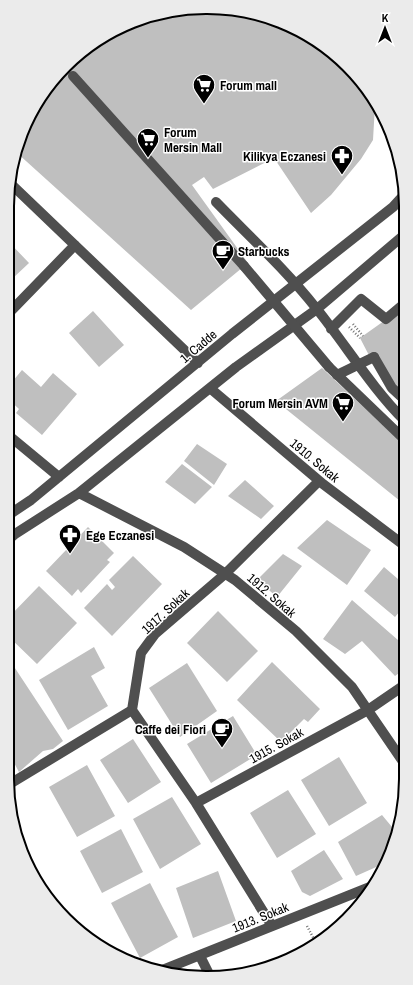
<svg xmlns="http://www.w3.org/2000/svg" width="413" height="985" viewBox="0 0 413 985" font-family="'Archivo Narrow',sans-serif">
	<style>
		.building { fill: #bfbfbf }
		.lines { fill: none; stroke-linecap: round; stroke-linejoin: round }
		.path { stroke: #717171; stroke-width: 2.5; stroke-dasharray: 1 2; stroke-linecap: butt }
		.minor { stroke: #4f4f4f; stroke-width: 10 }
		.minor-bridge { stroke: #4f4f4f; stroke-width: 10 }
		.labels { text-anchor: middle; stroke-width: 3; stroke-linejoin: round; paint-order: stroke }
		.poi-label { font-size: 13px; font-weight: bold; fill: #000; stroke: #fff; text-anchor: start }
		.street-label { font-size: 13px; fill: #000; stroke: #fff }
		.rim { fill: none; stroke: #000; stroke-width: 2 }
	</style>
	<rect width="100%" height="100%" fill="#fff"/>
	<path class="building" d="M194 7 271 18 328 48 365 85 375 105 373 140 361 159 331 195 311 213 274 158 213 189 204 177 192 185 248 263 191 310 16 152 18 142 57 75 118 27Z
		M7 240 29 263 12 279 7 273Z
		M405 306V407L387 390 360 338Z
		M93 311 124 345 99 367 69 333Z
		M322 368 405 446V505L276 401Z
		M22 370 41 387 53 373 77 394 42 435 16 413 19 409 7 398V388Z
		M197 444 227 464 214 485 184 461Z
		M182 464 212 487 195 504 165 482Z
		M245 480 274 506 261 519 228 496Z
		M327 520 371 550 347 585 297 548Z
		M88 527 114 553 107 560 110 562 81 593 78 589 72 596 46 571Z
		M283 554 302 566 277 597 257 580Z
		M133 556 162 584 112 636 84 608 107 584 112 590 115 587 109 580Z
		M384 567 405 585V605L395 617 364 591Z
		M39 586 77 623 37 664 7 635V619Z
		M352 600 406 647V668L395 676 362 641 345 654 323 639Z
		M218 611 258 651 227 682 187 643Z
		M94 647 105 668 91 676 108 706 68 730 39 680Z
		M7 656 63 741 53 749 43 751 19 772 7 750Z
		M272 662 320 709 308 722 304 719 281 742 237 700Z
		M187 663 217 711 180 737 149 688Z
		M233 716 257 755 211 783 187 744Z
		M133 739 161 782 128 803 100 760Z
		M339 757 367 803 329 826 301 780Z
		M87 765 115 816 77 837 49 787Z
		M288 790 316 834 277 858 250 813Z
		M172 797 201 844 160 869 133 819Z
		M382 815 397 833 395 843 383 864 356 876 338 842Z
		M121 829 143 872 102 893 80 851Z
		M324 850 343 879 310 896 302 892 291 871Z
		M218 871 236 921 193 938 176 888Z
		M150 883 178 937 140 958 111 903Z"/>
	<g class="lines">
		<path class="path" d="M353 324 363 336
			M349 327 360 338
			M307 926 316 943"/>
		<path class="minor" d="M73 76 244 266
			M11 184 198 363
			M216 202C250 237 286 270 316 308 346 345 371 387 405 421
			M7 315 75 245
			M331 329 361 299 386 319 405 303
			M374 357 392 388 405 400
			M329 367 405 440
			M211 389 323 484 405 546
			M7 434 59 477
			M79 493 184 547 235 580 296 631 352 687 406 766
			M7 516 31 500 232 334 393 207 404 195
			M7 541 15 534 79 493 236 367 317 309 404 235
			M132 710 196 803 272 926
			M8 785 132 710 141 653 155 634 225 574 319 481
			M196 803 368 710 406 684
			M200 956 210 976
			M160 971 370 887"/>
		<path class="minor-bridge" d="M244 266 329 367
			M337 375 374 357"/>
	</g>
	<defs>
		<g id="supermarket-pin" transform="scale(1.15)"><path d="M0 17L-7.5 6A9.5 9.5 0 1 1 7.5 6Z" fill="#000" stroke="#fff"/><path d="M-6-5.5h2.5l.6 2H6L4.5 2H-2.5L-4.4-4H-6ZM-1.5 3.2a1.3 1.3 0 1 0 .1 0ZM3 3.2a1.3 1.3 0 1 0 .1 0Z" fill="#fff"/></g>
		<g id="pharmacy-pin" transform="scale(1.15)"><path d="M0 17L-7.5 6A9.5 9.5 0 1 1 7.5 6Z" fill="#000" stroke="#fff"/><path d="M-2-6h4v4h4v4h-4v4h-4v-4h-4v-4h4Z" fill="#fff"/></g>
		<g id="cafe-pin" transform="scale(1.15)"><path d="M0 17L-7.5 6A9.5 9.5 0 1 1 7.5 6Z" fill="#000" stroke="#fff"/><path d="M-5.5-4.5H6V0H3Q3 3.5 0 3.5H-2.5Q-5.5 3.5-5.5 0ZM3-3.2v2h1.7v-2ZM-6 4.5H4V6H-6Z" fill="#fff"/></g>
	</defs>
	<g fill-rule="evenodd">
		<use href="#supermarket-pin" x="204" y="85"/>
		<use href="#supermarket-pin" x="148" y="139"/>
		<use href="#pharmacy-pin" x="342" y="156"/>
		<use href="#cafe-pin" x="223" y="251"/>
		<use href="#supermarket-pin" x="343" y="403"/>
		<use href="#pharmacy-pin" x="70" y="535"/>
		<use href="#cafe-pin" x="222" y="729"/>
	</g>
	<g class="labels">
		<g class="poi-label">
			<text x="220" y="90">Forum mall</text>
			<text x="164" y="137">Forum<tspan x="164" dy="15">Mersin Mall</tspan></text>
			<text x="326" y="161" text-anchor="end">Kilikya Eczanesi</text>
			<text x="238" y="256">Starbucks</text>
			<text x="328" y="408" text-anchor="end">Forum Mersin AVM</text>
			<text x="86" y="540">Ege Eczanesi</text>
			<text x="206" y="734" text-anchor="end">Caffe dei Fiori</text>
		</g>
		<g class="street-label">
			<text transform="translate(198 346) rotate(-40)" y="5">1. Cadde</text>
			<text transform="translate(315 460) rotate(40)" y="5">1910. Sokak</text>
			<text transform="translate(272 595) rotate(41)" y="5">1912. Sokak</text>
			<text transform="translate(165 611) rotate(-43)" y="5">1917. Sokak</text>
			<text transform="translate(276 745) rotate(-29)" y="5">1915. Sokak</text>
			<text transform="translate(260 917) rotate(-22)" y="5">1913. Sokak</text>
		</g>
	</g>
	<path d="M0 0H413V985H0ZM206 14H207A192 192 0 0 1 399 206V779A192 192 0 0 1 207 971H206A192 192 0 0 1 14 779V206A192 192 0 0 1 206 14Z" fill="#ebebeb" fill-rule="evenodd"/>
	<path class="rim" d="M206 14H207A192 192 0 0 1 399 206V779A192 192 0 0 1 207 971H206A192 192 0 0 1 14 779V206A192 192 0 0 1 206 14Z"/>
	<g transform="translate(385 28)" stroke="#ffffff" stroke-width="3" paint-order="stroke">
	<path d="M0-3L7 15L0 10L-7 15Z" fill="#000000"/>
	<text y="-6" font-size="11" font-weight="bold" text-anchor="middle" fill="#000000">K</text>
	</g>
</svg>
